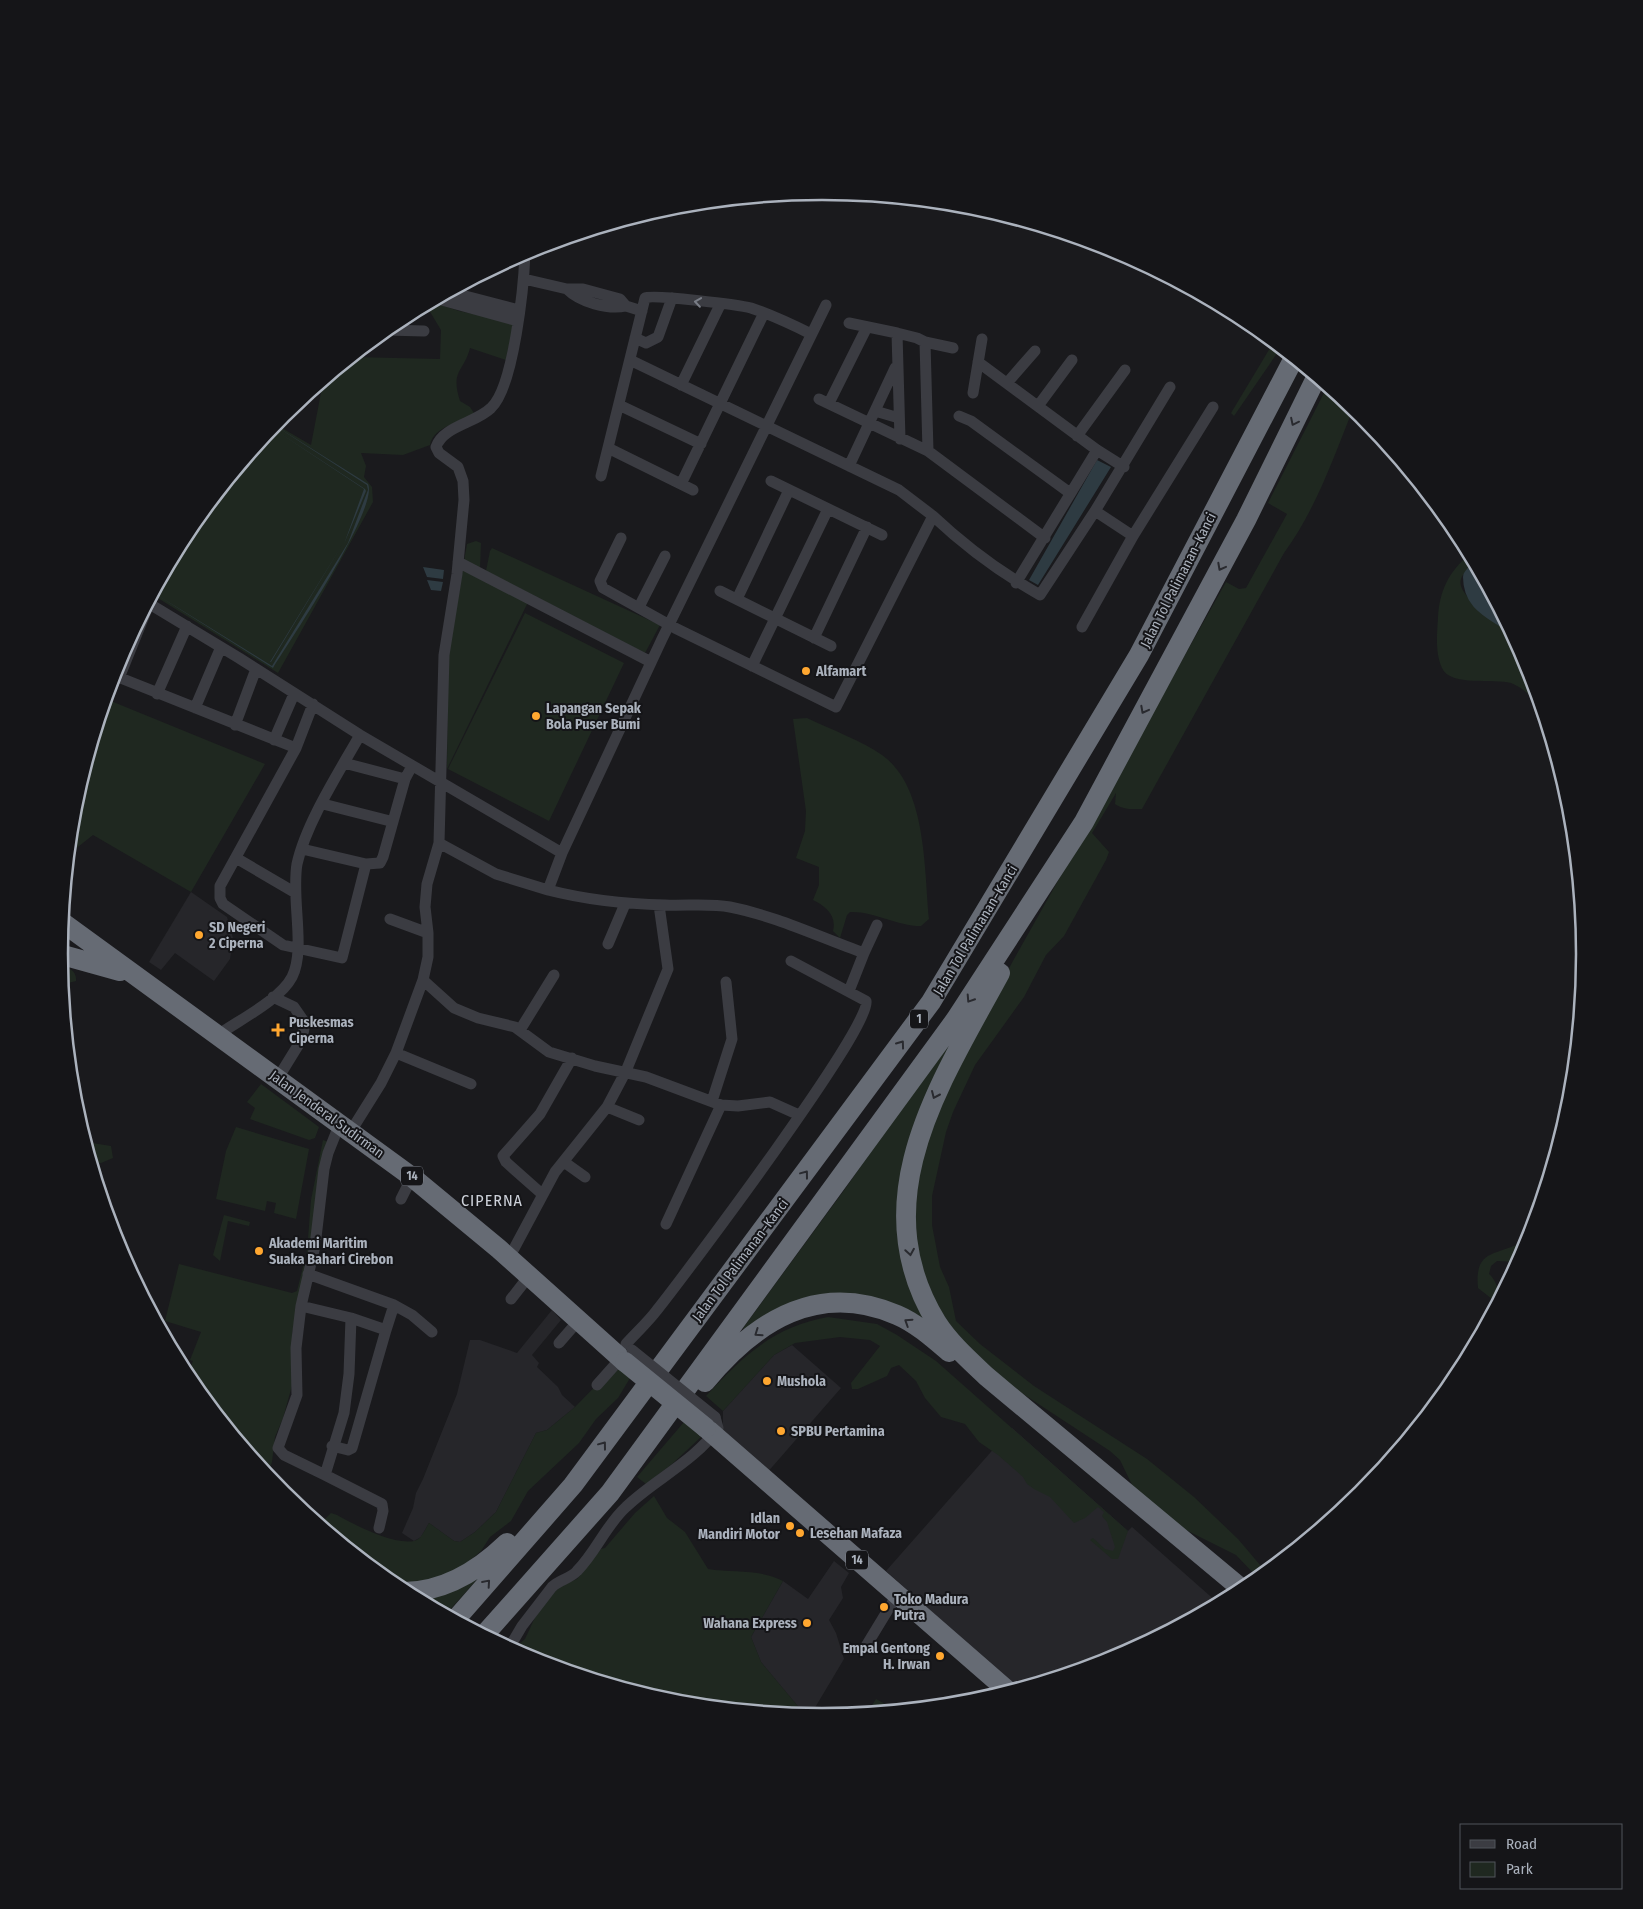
<svg xmlns="http://www.w3.org/2000/svg" width="1643" height="1909" viewBox="0 0 1643 1909" font-family="'Fira Sans Condensed',sans-serif">
	<style>
		.built { fill: #26262a }
		.green { fill: #1f2820 }
		.water { fill: #2e3b42 }
		.lines { fill: none; stroke-linecap: round; stroke-linejoin: round }
		.stream { stroke: #2e3b42; stroke-width: 3 }
		.river { stroke: #2e3b42; stroke-width: 18 }
		.street { stroke: #3b3c42; stroke-width: 11 }
		.highway { stroke: #666b74; stroke-width: 20 }
		.street-bridge { stroke: #3b3c42; stroke-width: 11 }
		.highway-bridge { stroke: #666b74; stroke-width: 20 }
		.oneway { stroke: #797d86 }
		.oneway2 { stroke: #292a2f }
		.poi-dot { fill: #ffa730; stroke: #151518; stroke-width: 2 }
		.labels { text-anchor: middle; stroke-width: 4; stroke-linejoin: round; paint-order: stroke }
		.shield { fill: #151518; stroke: #7e838c; stroke-width: 1 }
		.shield-label { font-size: 12px; font-weight: bold; fill: #abb2bd }
		.street-label { font-size: 14px; fill: #abb2bd; stroke: #151518 }
		.poi-label { font-size: 14px; font-weight: bold; fill: #abb2bd; stroke: #151518; text-anchor: start }
		.quarter-label { font-size: 16px; letter-spacing: 1px; fill: #cdd1d9; stroke: #151518 }
		.rim { fill: none; stroke: #abb2bd; stroke-width: 2.5 }
	</style>
	<rect width="100%" height="100%" fill="#1a1a1d"/>
	<path class="built" d="M191 892 227 917 233 938 230 959 214 981 175 953 161 970 149 962Z
		M552 1310 561 1320 532 1355 539 1363 537 1367 558 1387 562 1395 575 1407 547 1430 536 1433 496 1512 475 1532 460 1542 454 1541 429 1523 421 1537 414 1541 402 1533 413 1508 416 1493 423 1479 457 1394 470 1340H480L517 1353Z
		M792 1345 841 1388 766 1474 723 1435V1411L774 1355Z
		M1012 1428 1128 1531 1132 1527 1218 1603 1113 1659 1017 1688 886 1571Z
		M834 1561 849 1573 841 1587 843 1598 829 1620 836 1633 844 1659 810 1716H806L761 1662 751 1637 783 1581 808 1599Z"/>
	<path class="green" d="M432 302 459 311 514 322 506 360 470 348C464 372 450 370 460 401L470 407 476 416C461 421 433 427 430 445L403 455 361 453 366 466 364 477 372 487 373 502 278 673 153 595 187 531 275 424 311 445 323 382 352 357 440 359 441 330 426 305Z
		M1273 343 1280 349 1234 416 1231 413Z
		M1327 387 1353 409C1333 459 1316 509 1284 553L1142 809C1132 809 1124 810 1115 804L1116 793 1092 833 1109 852 1106 860 1064 936 1046 955 1024 997 975 1065 953 1112 946 1132 932 1196V1225L940 1267 949 1287 956 1321 980 1344 1034 1386 1147 1459 1194 1497 1238 1539 1266 1572 1258 1578 1236 1555 1182 1528 1134 1489 1120 1460 1110 1451 1002 1380 953 1331 933 1301 912 1232 921 1149 967 1046 1014 959 1226 582 1239 589 1246 588 1287 514 1268 503Z
		M476 541 481 543 480 568 464 561 467 544Z
		M492 548 660 625 645 653 486 571 490 551Z
		M1469 555 1474 564C1467 570 1458 577 1461 586 1467 605 1495 611 1507 626 1525 649 1532 681 1540 708 1534 698 1522 687 1511 683 1495 678 1450 687 1442 668 1435 653 1437 634 1438 618 1439 592 1449 571 1469 555Z
		M463 568 528 602 447 769 448 660Z
		M525 613 624 663 549 821 448 769Z
		M106 699 265 764 191 892 93 835 69 854 73 805Z
		M807 718C830 729 862 741 882 755 927 787 924 869 929 919L921 926C896 926 874 911 850 912L847 915 840 938 833 931C837 915 825 906 813 900L819 885V867L796 858 805 831 806 811 793 719Z
		M60 966C69 967 77 971 76 981L68 983 62 991Z
		M965 1016 900 1214 945 1341 858 1297 747 1332 743 1328 845 1189Z
		M261 1084 319 1127 315 1138 309 1140 250 1119 255 1108 247 1102Z
		M236 1127 309 1149 296 1219 274 1213 276 1203 267 1201 265 1211 216 1199 226 1151Z
		M83 1134 86 1142 111 1146 113 1158 101 1163 91 1162Z
		M323 1140 328 1142 313 1231 292 1334 293 1382 283 1418 275 1437 272 1462 267 1476 187 1378 177 1360 191 1366 193 1361 190 1360 201 1332 165 1321 179 1264 292 1293 297 1291 307 1251 311 1200Z
		M1540 1199 1535 1218 1531 1216 1532 1202Z
		M224 1215 250 1222 249 1226 228 1221 220 1261 213 1255Z
		M1523 1241 1518 1262 1497 1261 1491 1266 1489 1274C1496 1280 1501 1292 1494 1300L1492 1299 1478 1288C1474 1247 1498 1257 1523 1241Z
		M828 1317 877 1324 897 1335 936 1361 1128 1531 1118 1559H1112L1090 1540 1093 1538 1105 1549 1113 1551 1115 1547 1107 1522 1102 1516 1104 1512 1098 1507 1085 1518 1074 1523 1050 1497 1034 1489 1027 1484 1023 1477 998 1455 979 1442 965 1424 941 1417 925 1398 916 1381 899 1365 891 1368 887 1376 858 1389H852L851 1383 880 1346 870 1340 840 1337 795 1343 774 1355 723 1411 706 1396C743 1356 773 1327 828 1317Z
		M615 1366 630 1378 618 1398 596 1419 579 1443 528 1491 511 1521 490 1537 481 1551 461 1568 442 1579 402 1583 389 1582 314 1520 321 1523 331 1513 337 1515C355 1525 393 1545 414 1541 422 1539 425 1529 429 1523L454 1541 460 1542 475 1532 496 1512 536 1433 547 1430 575 1407Z
		M684 1422 701 1437 672 1464 646 1484 637 1477Z
		M654 1496 667 1518 685 1532 708 1569C733 1573 761 1569 783 1581L751 1637 761 1662 806 1716 672 1703 529 1659 512 1650 525 1639 538 1611 561 1585 577 1579 601 1549 605 1548 635 1513Z
		M483 1573 446 1614 414 1598Z
		M876 1699 896 1710 867 1713Z"/>
	<path class="water" d="M274 425 368 484C379 508 290 641 273 668L154 593 272 666 348 543 368 490 367 485Z
		M272 428 365 489 366 491 344 544 364 489Z
		M1097 460 1111 467 1038 585 1029 580Z
		M342 545 271 662H270Z
		M423 567 444 570 443 579 427 577Z
		M427 580 443 582 441 591 431 590Z"/>
	<g class="lines">
		<path class="stream" d="M1523 1252 1571 1091"/>
		<path class="river" d="M1477 571 1472 577C1472 599 1486 607 1503 618"/>
		<path class="street" d="M524 279 567 289H583L620 299 626 306 642 311
			M567 289C580 302 608 310 626 306
			M450 292 519 310
			M438 299 518 321
			M849 323 897 333 900 439
			M386 330 424 331
			M897 333 917 338 925 342
			M635 338 646 343 658 337 672 298
			M630 360 899 490 933 516
			M978 362 1097 450 1124 467
			M1007 383 1035 351
			M681 385 720 305
			M973 393 982 339
			M819 399 928 451 1045 538
			M831 404 830 401 867 327
			M619 405 701 444
			M1038 406 1072 360
			M875 411 899 418
			M282 415 292 410 294 405
			M959 416 971 421 1070 493
			M1077 436 1125 370
			M608 448 693 490
			M928 451 925 342 953 348
			M849 466 895 368
			M601 476 645 298C652 294 740 305 751 308 772 315 791 324 811 334
			M771 481 882 535
			M681 484 764 313
			M1095 511 1170 387
			M621 538 600 581 603 588 675 628 836 707 933 516C966 547 1001 573 1040 595L1095 511 1133 536 1213 407
			M458 562 651 662
			M1016 583 1097 450
			M720 591 831 646
			M737 599 789 490
			M148 603 239 658 360 735 562 853
			M639 607 665 556
			M1082 627 1133 536
			M814 638 867 527
			M752 666 828 509
			M113 675 296 748
			M119 678 149 604
			M157 694 187 626
			M313 704 296 748 220 886V898L223 904 283 945 342 958 366 864
			M195 708 221 647
			M235 725 256 669
			M274 740 294 694
			M344 763 405 779
			M323 804 390 821
			M439 843 496 874 548 890 562 853 662 639 826 305
			M302 849 366 864 380 863 383 857 405 779 412 766
			M236 858 294 892
			M548 890C587 900 625 904 665 905 686 906 709 903 730 907 776 916 819 937 864 953L877 925
			M390 919 428 933
			M608 944 625 904
			M423 980 454 1008 478 1018 515 1027 549 1052 595 1066 646 1077 721 1105 738 1106 770 1102 799 1115
			M849 991 864 953
			M273 997 294 1007 305 1023 302 1039 278 1078
			M520 1030 554 975
			M218 1035C239 1020 280 1000 292 977 306 950 291 898 297 864 306 823 339 772 360 735
			M396 1053 471 1084
			M712 1101 732 1039 726 982
			M607 1107 639 1120
			M351 1131 381 1083 396 1053 423 980 428 957V933L425 907 427 884 439 843 444 655 457 574 464 500 463 481 458 467 439 453 436 447C443 426 476 423 491 408 514 387 524 284 525 252
			M564 1162 585 1177
			M542 1194 506 1162 503 1156 540 1114 572 1058
			M401 1199 412 1177
			M666 1224 721 1105
			M509 1258 555 1172 607 1107 626 1071 668 969 659 905
			M308 1274 394 1305 412 1315 432 1332
			M511 1299 529 1276
			M301 1306 351 1318 349 1374 344 1413 325 1475 284 1455 278 1448 297 1395 296 1348 301 1306 315 1246 324 1169 328 1153 340 1123
			M386 1330 394 1305
			M559 1343 579 1320
			M626 1344C636 1333 648 1322 657 1310 684 1276 874 1024 866 1001L791 961
			M597 1385 621 1358
			M332 1446 348 1450 352 1448 386 1330 351 1318
			M325 1475 382 1504 383 1511 379 1528
			M866 1646 897 1595
			M509 1648 522 1626 552 1587C560 1579 570 1579 577 1571 596 1552 606 1525 626 1507 655 1479 694 1462 718 1428L715 1417"/>
		<path class="highway" d="M62 922 412 1177 499 1249 625 1362
			M59 954 120 971
			M1000 973C941 1082 861 1200 937 1323 950 1343 968 1359 986 1376L1243 1590
			M705 1382C755 1321 818 1281 897 1315 916 1323 934 1339 949 1352
			M706 1428 1008 1691
			M404 1592C444 1592 479 1570 507 1543
			M455 1620 573 1485 931 1002 1139 655 1293 360
			M484 1635 610 1493 956 1019 1084 822 1246 520 1316 378"/>
		<path class="street-bridge" d="M632 1350 715 1417"/>
		<path class="highway-bridge" d="M625 1362 706 1428"/>
	</g>
	<defs><path id="oneway-chevron" d="M-2-3.5L2.5 0L-2 3.5" fill="none" stroke-width="1.6" stroke-linecap="round" stroke-linejoin="round" transform="scale(1.25)"/></defs>
	<use class="oneway" href="#oneway-chevron" transform="translate(698 302) rotate(-172)"/>
	<g class="oneway2">
		<use href="#oneway-chevron" transform="translate(1294 422) rotate(116)"/>
		<use href="#oneway-chevron" transform="translate(1221 567) rotate(118)"/>
		<use href="#oneway-chevron" transform="translate(1144 710) rotate(118)"/>
		<use href="#oneway-chevron" transform="translate(970 999) rotate(123)"/>
		<use href="#oneway-chevron" transform="translate(901 1044) rotate(-54)"/>
		<use href="#oneway-chevron" transform="translate(935 1095) rotate(114)"/>
		<use href="#oneway-chevron" transform="translate(805 1174) rotate(-53)"/>
		<use href="#oneway-chevron" transform="translate(910 1252) rotate(81)"/>
		<use href="#oneway-chevron" transform="translate(908 1322) rotate(-147)"/>
		<use href="#oneway-chevron" transform="translate(758 1333) rotate(145)"/>
		<use href="#oneway-chevron" transform="translate(603 1445) rotate(-53)"/>
		<use href="#oneway-chevron" transform="translate(487 1583) rotate(-49)"/>
	</g>
	<g class="poi-dot">
		<circle cx="806" cy="671" r="5"/>
		<circle cx="536" cy="716" r="5"/>
		<circle cx="199" cy="935" r="5"/>
		<path d="M275.5 1022.5h5v5h5v5h-5v5h-5v-5h-5v-5h5z"/>
		<circle cx="259" cy="1251" r="5"/>
		<circle cx="767" cy="1381" r="5"/>
		<circle cx="781" cy="1431" r="5"/>
		<circle cx="790" cy="1526" r="5"/>
		<circle cx="800" cy="1533" r="5"/>
		<circle cx="884" cy="1607" r="5"/>
		<circle cx="807" cy="1623" r="5"/>
		<circle cx="940" cy="1656" r="5"/>
	</g>
	<g class="labels">
		<g class="shield">
			<rect x="910" y="1009.5" width="18" height="19" rx="4"/>
			<rect x="401" y="1166.5" width="22" height="19" rx="4"/>
			<rect x="846" y="1550.5" width="22" height="19" rx="4"/>
		</g>
		<g class="shield-label">
			<text x="919" y="1023">1</text>
			<text x="412" y="1180">14</text>
			<text x="857" y="1564">14</text>
		</g>
		<g class="street-label">
			<text transform="translate(1178 580) rotate(-63)" y="5">Jalan Tol Palimanan–Kanci</text>
			<text transform="translate(975 930) rotate(-59)" y="5">Jalan Tol Palimanan–Kanci</text>
			<text transform="translate(327 1114) rotate(36)" y="5">Jalan Jenderal Sudirman</text>
			<text transform="translate(740 1260) rotate(-53)" y="5">Jalan Tol Palimanan–Kanci</text>
		</g>
		<g class="poi-label">
			<text x="816" y="676">Alfamart</text>
			<text x="546" y="713">Lapangan Sepak<tspan x="546" dy="16">Bola Puser Bumi</tspan></text>
			<text x="209" y="932">SD Negeri<tspan x="209" dy="16">2 Ciperna</tspan></text>
			<text x="289" y="1027">Puskesmas<tspan x="289" dy="16">Ciperna</tspan></text>
			<text x="269" y="1248">Akademi Maritim<tspan x="269" dy="16">Suaka Bahari Cirebon</tspan></text>
			<text x="777" y="1386">Mushola</text>
			<text x="791" y="1436">SPBU Pertamina</text>
			<text x="780" y="1523" text-anchor="end">Idlan<tspan x="780" dy="16">Mandiri Motor</tspan></text>
			<text x="810" y="1538">Lesehan Mafaza</text>
			<text x="894" y="1604">Toko Madura<tspan x="894" dy="16">Putra</tspan></text>
			<text x="797" y="1628" text-anchor="end">Wahana Express</text>
			<text x="930" y="1653" text-anchor="end">Empal Gentong<tspan x="930" dy="16">H. Irwan</tspan></text>
		</g>
		<g class="quarter-label">
			<text x="492" y="1206">CIPERNA</text>
		</g>
	</g>
	<path d="M0 0H1643V1909H0ZM68 954a754 754 0 1 1 1508 0a754 754 0 1 1-1508 0Z" fill="#151518" fill-rule="evenodd"/>
	<path class="rim" d="M68 954a754 754 0 1 1 1508 0a754 754 0 1 1-1508 0Z"/>
	<rect x="1460" y="1824" width="162" height="65" fill="#151518" stroke="#51545a"/>
	<rect x="1470" y="1840" width="25" height="8" fill="#3b3c42" stroke="#51545a"/>
	<text x="1506" y="1849" font-size="15" fill="#abb2bd">Road</text>
	<rect x="1470" y="1862" width="25" height="15" fill="#1f2820" stroke="#51545a"/>
	<text x="1506" y="1874" font-size="15" fill="#abb2bd">Park</text>
</svg>
